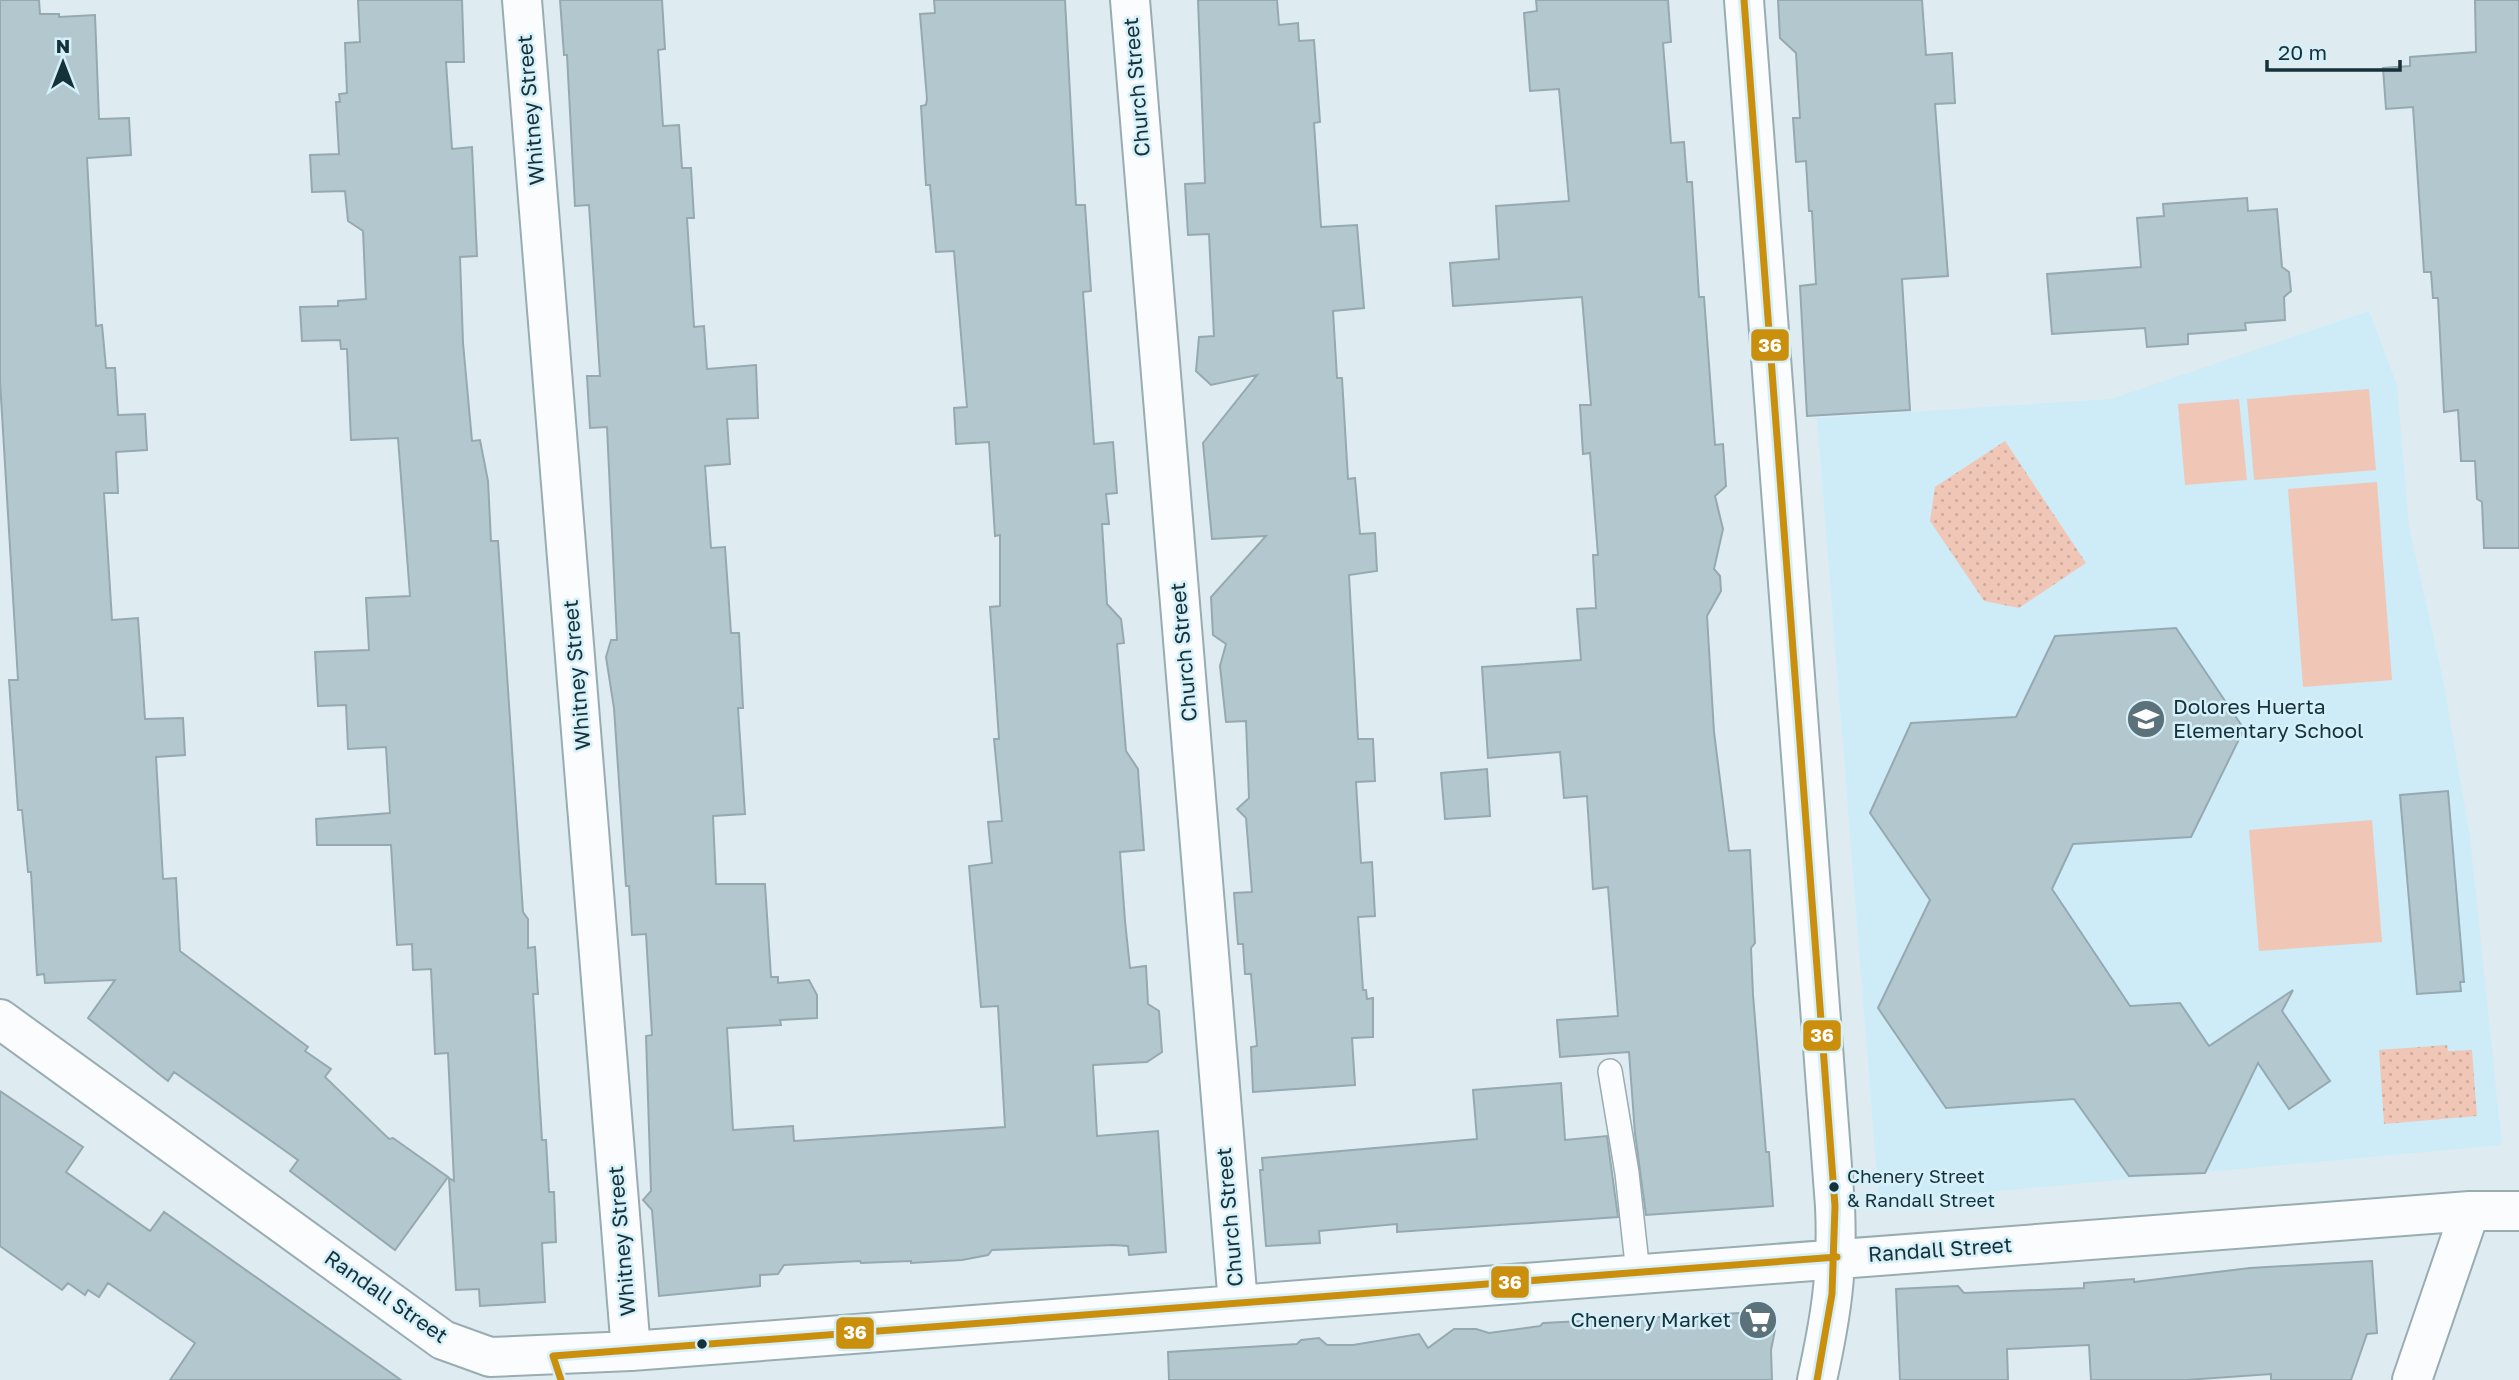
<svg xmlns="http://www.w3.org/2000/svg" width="2519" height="1380" viewBox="0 0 2519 1380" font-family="'Golos Text',sans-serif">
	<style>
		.built { fill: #cdecf8 }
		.park { fill: url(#park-dots) }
		.pitch { fill: #f0c7b7 }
		.building { fill: #b3c7ce; stroke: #96a9b0; stroke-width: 2 }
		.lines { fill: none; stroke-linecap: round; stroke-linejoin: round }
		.service-casing { stroke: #99acb2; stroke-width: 26 }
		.minor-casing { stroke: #99acb2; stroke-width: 42 }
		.service { stroke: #fafcfd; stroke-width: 23 }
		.minor { stroke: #fafcfd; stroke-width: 38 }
		.bus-1-casing { stroke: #d6f0fa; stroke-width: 12 }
		.bus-1 { stroke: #ca8f0c; stroke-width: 7 }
		.bus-dot { fill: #15313a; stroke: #d6f0fa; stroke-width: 2.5 }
		.labels { text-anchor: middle; stroke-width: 5; stroke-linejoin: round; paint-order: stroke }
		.bus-label { font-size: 19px; fill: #15313a; stroke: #d6f0fa; text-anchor: start }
		.street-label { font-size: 21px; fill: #15313a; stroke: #d6f0fa }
		.poi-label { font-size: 21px; fill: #15313a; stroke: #d6f0fa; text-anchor: start }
		.line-badge { stroke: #d6f0fa; stroke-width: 2.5 }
		.badge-label { font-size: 19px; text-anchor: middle; font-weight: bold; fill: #fff }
	</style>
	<defs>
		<pattern id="park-dots" width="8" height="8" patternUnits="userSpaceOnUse" patternTransform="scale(1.75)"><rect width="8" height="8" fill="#f0c7b7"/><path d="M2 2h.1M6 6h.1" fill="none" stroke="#cdab9e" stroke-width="1.8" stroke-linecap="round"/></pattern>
	</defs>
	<rect width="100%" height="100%" fill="#deecf2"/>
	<path class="built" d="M2369 311 2397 385 2409 526 2443 680 2470 836 2502 1145 1879 1202 1817 418 2111 399Z"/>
	<path class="park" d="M2005 441 2086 563 2019 608 1984 601 1930 521 1935 487Z
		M2447 1045 2448 1051 2472 1050 2477 1116 2384 1124 2379 1050Z"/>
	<path class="pitch" d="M2369 389 2376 470 2254 480 2247 399Z
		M2239 399 2247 480 2185 485 2178 404Z
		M2377 482 2392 680 2303 687 2288 489Z
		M2372 820 2382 942 2259 951 2249 830Z"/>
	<path class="building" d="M0 0H39L40 14H59V17L95 15 99 119 129 118 131 155 87 158 96 326 102 325 106 368H115L118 415 145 414 147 450 116 452 118 493H104L112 620 138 618 145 719 183 718 185 755 156 757 163 879 176 878 180 951 308 1047 305 1051 331 1069 325 1077 389 1139 393 1138 448 1177 395 1250 290 1171 298 1160 174 1072 168 1081 88 1018 115 980 45 983 44 974 37 975 31 872H28L22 810H18L9 680H18L0 381Z
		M358 0H462L464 62H446L452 149 472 147 477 256 460 257 463 343 472 441 480 440 488 481 491 541H498L523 912 528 919V948L535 947 538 994H533L542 1140H546L549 1192H554L556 1242 542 1243 545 1302 480 1306 479 1289 456 1290 449 1178 454 1181 448 1053 435 1054 431 969 413 970 412 944 397 945 391 845H317L316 819 390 813 386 747 348 749 346 705 318 706 315 652 369 650 366 598 410 596 398 438 351 440 347 349H341L340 340 302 341 300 307 338 306V301L366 299 363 231 348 221 345 191 312 192 310 155 339 154 336 102H340L339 94 347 93 345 43 360 42Z
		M560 0H662L665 49 658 50 663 126 679 125 682 168H691L694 218H687L694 327 704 326 707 369 756 365 758 418 727 419 730 464 705 466 711 548 725 547 731 633H739L743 708H738L745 814 713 816 716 884H765L771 977H778V983L809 980 817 995V1018L780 1020 781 1025 727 1028 733 1130 793 1126 794 1141 1005 1127 998 1006 981 1007 969 866 992 863 988 822 1002 821 994 739H999L990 607 1000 606V535L995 536 989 442 956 444 954 408 967 407 954 251 936 252 930 185H926L921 106 926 105 927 99 920 14 935 13 934 0H1065L1076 205H1085L1091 291 1083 292 1094 444 1113 442 1117 493 1106 494 1109 524H1102L1107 604 1121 619 1124 643 1117 644 1126 751 1138 769 1139 785 1144 850 1120 852 1125 921 1130 968 1146 966 1148 1004 1159 1011 1162 1052 1147 1062 1093 1065 1097 1136 1158 1131 1166 1252 1129 1255 1128 1246 1114 1245 992 1250 988 1255 962 1260 911 1263V1261L861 1263 860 1261 784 1265 778 1274 760 1275V1286L659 1296 652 1210 643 1200 651 1191 646 1036 652 1035 646 934 632 935 629 886H626L614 708 606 657 611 640H617L607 427 590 428 587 376H600L589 205 575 206 567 55H564Z
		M1198 0H1277L1279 25 1298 23 1299 41 1314 40 1320 122 1314 123 1321 227 1357 225 1364 308 1333 311 1337 378H1342L1348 479 1355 478 1360 534 1375 533 1377 571 1349 575 1358 739H1373L1375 781 1356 782 1361 863 1372 862 1375 916 1358 917 1363 990H1366L1367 999 1373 998V1037L1352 1038 1355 1085 1253 1092 1251 1047 1257 1046 1251 974H1245L1243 944H1238L1234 893 1252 892 1246 818 1237 809 1249 798 1246 721 1226 722 1220 666 1226 644 1213 635 1211 597 1266 536 1212 539 1203 443 1257 375 1211 385 1196 371 1199 337 1214 336 1209 234 1188 235 1185 184 1205 183Z
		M1536 0H1668L1671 42 1663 43 1671 143 1684 142 1687 182H1692L1699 297H1704L1715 445 1723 444 1726 486 1715 496 1723 529 1714 569 1720 576 1721 591 1707 616 1714 732 1729 851 1750 850 1755 943 1751 948 1753 995 1766 1152H1769L1773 1206 1646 1215 1635 1134 1629 1052 1560 1057 1557 1020 1618 1016 1608 887 1593 889 1587 796 1564 798 1560 752 1488 758 1482 667 1581 660 1577 609 1596 608 1593 555H1598L1590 453 1583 454 1580 405H1591L1582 297 1453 306 1450 263 1499 259 1496 206 1569 201 1559 89 1530 91 1524 13 1537 11Z
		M1778 0H1922L1926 55 1952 53 1955 103 1935 104 1948 276 1902 279 1910 410 1807 416 1800 286 1816 284 1812 211H1809L1806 161 1796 162 1793 118H1800L1796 53 1780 38Z
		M2475 0H2519V548H2484L2482 502 2477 499 2475 461H2461L2458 410 2444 412 2438 298H2433L2431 272H2424L2413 107 2386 109 2383 68 2410 66V57L2476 52Z
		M2247 198 2248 211 2277 209 2282 267 2289 272 2291 291 2284 297 2285 320 2245 323 2246 330 2188 334V344L2147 347 2145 328 2052 334 2047 274 2141 267 2137 218 2164 216 2163 204Z
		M2176 628 2244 729 2191 837 2073 844 2052 889 2130 1006 2180 1003 2209 1046 2293 990 2282 1011 2330 1081 2289 1109 2258 1063 2205 1173 2129 1176 2074 1099 1946 1108 1878 1008 1930 900 1870 813 1911 723 2016 717 2055 636Z
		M1487 769 1490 816 1445 819 1441 773Z
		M2448 791 2464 982H2460L2461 991 2417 994 2400 795Z
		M1561 1083 1565 1140 1607 1136 1618 1217 1397 1232V1224L1319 1231 1320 1243 1266 1246 1260 1170H1263L1262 1158 1477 1139 1473 1090Z
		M0 1091 83 1147 66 1172 150 1231 164 1212 401 1380H170L195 1343 108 1283 99 1297 88 1290 85 1295 68 1283 62 1290 0 1246Z
		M2372 1261 2377 1333 2367 1334 2351 1380H2271V1374L2186 1380H2091L2089 1345 2007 1349 2008 1380H1900L1896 1289 1958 1286 1964 1293 2084 1288V1283L2134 1279V1282L2250 1268Z
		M1760 1312 1775 1330 1771 1350 1772 1380H1169L1168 1352 1297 1344 1301 1340 1319 1338 1327 1345H1353L1419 1334 1428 1348 1454 1329H1476L1489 1333 1540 1326 1543 1323Z"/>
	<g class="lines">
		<g class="service-casing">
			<path id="service" d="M1610 1071 1627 1173 1638 1273"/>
		</g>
		<g class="minor-casing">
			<path id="minor" d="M522 0 631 1351
				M1130 0 1238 1304
				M1744 0 1835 1206C1838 1271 1831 1317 1817 1380
				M0 1019 443 1340 490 1357 631 1351 2470 1211H2519
				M2412 1380 2470 1211"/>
		</g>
		<use href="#service" class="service"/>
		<use href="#minor" class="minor"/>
		<g class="bus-1-casing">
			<path id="bus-1" d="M1744 0 1835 1206 1832 1294 1817 1380
				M561 1380 553 1356 1837 1257"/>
		</g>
		<use href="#bus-1" class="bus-1"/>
	</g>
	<defs>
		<g id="school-disc" transform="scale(2.0125)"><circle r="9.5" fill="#5b727a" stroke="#d6f0fa"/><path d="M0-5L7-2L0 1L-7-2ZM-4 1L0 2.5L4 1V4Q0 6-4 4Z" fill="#fff"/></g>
		<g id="supermarket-disc" transform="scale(2.0125)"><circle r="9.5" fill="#5b727a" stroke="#d6f0fa"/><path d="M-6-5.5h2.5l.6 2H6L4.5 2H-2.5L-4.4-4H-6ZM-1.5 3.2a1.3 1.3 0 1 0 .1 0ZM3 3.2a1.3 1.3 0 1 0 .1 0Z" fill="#fff"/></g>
	</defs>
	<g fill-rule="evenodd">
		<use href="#school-disc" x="2146" y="719"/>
		<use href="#supermarket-disc" x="1758" y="1320"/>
	</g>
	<g class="bus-dot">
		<circle cx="1834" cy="1187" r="6"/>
		<circle cx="702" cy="1344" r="6"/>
	</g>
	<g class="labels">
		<g class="bus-label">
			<text x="1847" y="1183">Chenery Street<tspan x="1847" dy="24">&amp; Randall Street</tspan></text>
		</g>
		<g class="street-label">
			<text transform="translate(1137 87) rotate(-95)" y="7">Church Street</text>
			<text transform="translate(531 110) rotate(-95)" y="7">Whitney Street</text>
			<text transform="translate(1184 652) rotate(-95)" y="7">Church Street</text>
			<text transform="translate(577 675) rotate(-95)" y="7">Whitney Street</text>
			<text transform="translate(1230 1217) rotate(-95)" y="7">Church Street</text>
			<text transform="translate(622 1241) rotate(-95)" y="7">Whitney Street</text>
			<text transform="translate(1940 1250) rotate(-4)" y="7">Randall Street</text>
			<text transform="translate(386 1297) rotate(35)" y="7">Randall Street</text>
		</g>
		<g class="poi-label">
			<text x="2173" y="714">Dolores Huerta<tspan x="2173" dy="24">Elementary School</tspan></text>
			<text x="1731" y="1327" text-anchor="end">Chenery Market</text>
		</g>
	</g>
	<g class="line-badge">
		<rect x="1750" y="328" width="40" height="34" rx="7" fill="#ca8f0c"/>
		<rect x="1802" y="1019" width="40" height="33" rx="7" fill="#ca8f0c"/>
		<rect x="1490" y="1265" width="40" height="34" rx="7" fill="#ca8f0c"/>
		<rect x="835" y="1316" width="40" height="34" rx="7" fill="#ca8f0c"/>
	</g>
	<g class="badge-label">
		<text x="1770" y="352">36</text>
		<text x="1822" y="1042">36</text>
		<text x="1510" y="1289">36</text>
		<text x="855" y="1339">36</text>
	</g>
	<g transform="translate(63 63)" stroke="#d6f0fa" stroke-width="5" paint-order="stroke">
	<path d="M0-5L12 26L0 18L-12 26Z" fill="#15313a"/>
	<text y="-10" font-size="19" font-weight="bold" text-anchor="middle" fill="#15313a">N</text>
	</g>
	<path d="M2267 60v10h133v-10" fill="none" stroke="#15313a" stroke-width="3.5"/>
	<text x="2278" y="60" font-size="21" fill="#15313a" stroke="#d6f0fa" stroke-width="5" paint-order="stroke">20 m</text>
</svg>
